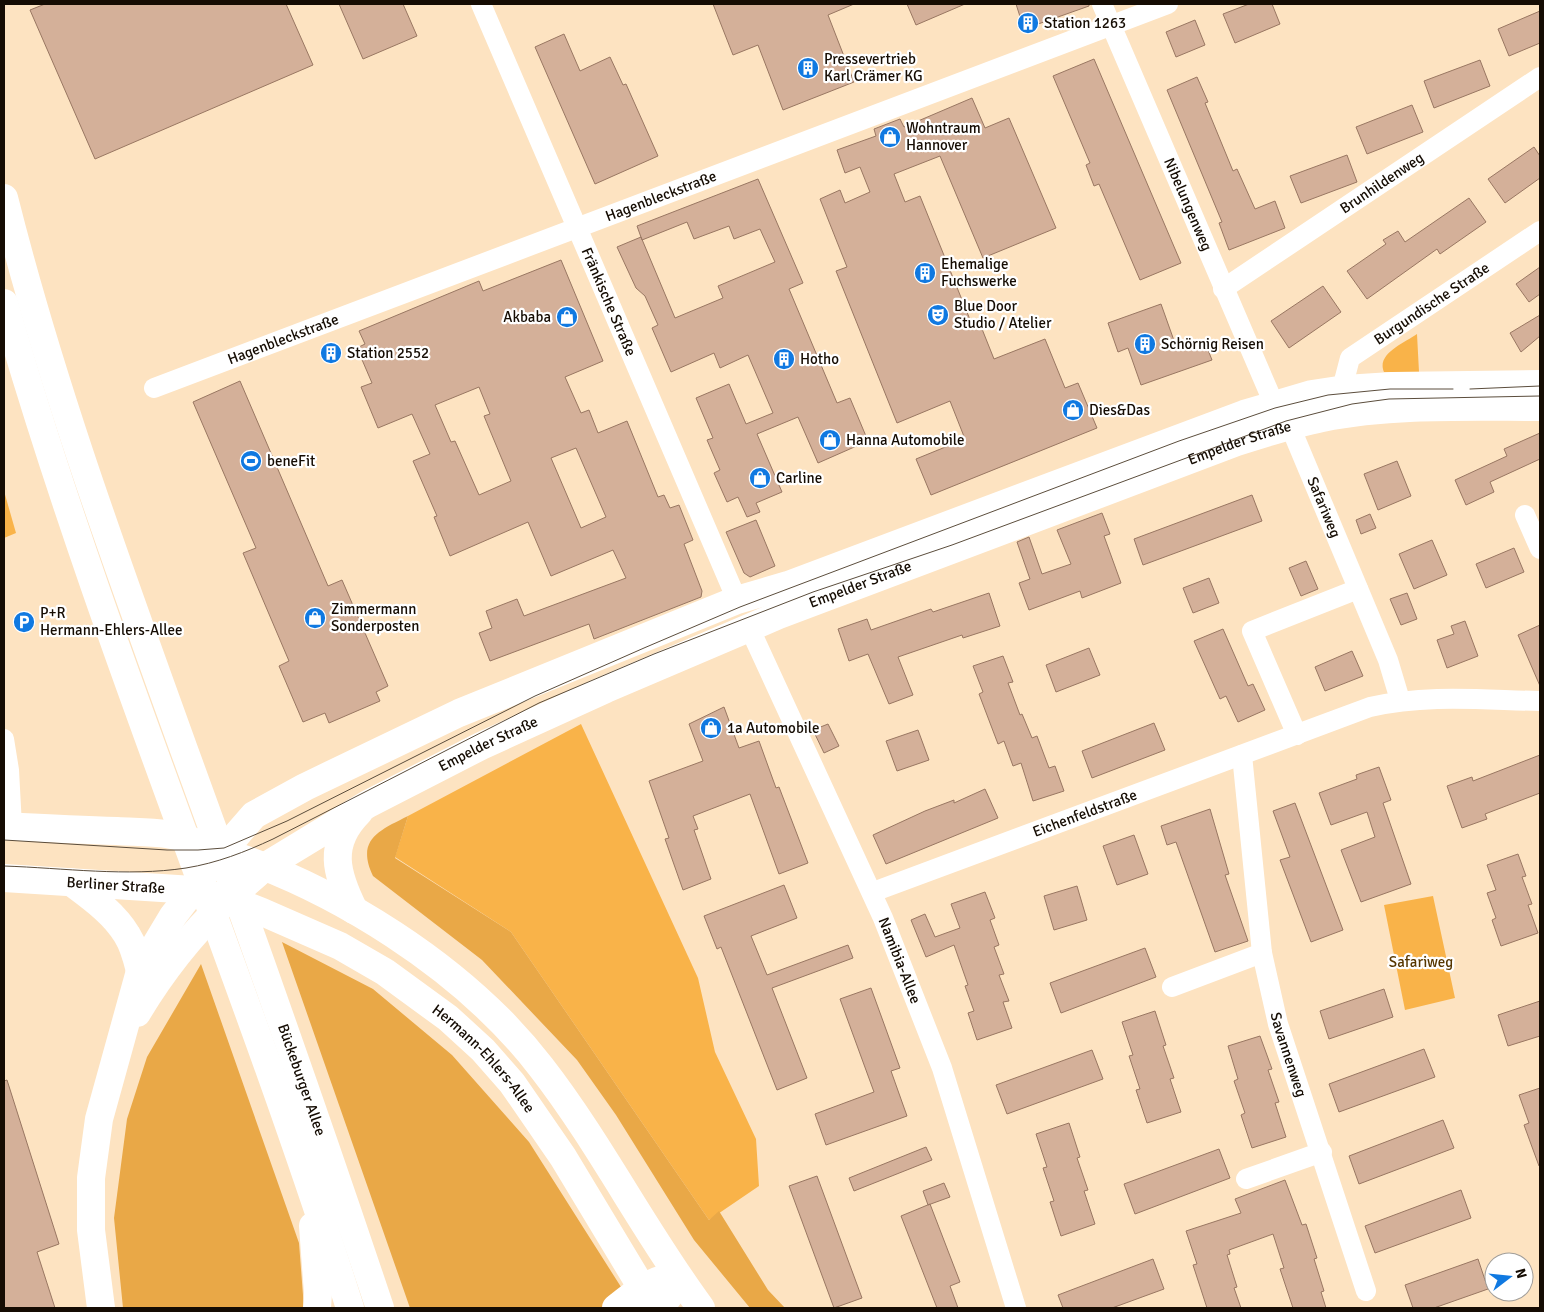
<svg xmlns="http://www.w3.org/2000/svg" width="1544" height="1312" viewBox="0 0 1544 1312" font-family="Signika,sans-serif">
	<style>
		.green { fill: #f9b349 }
		.forest { fill: #e9a847 }
		.building { fill: #d4b099; stroke: #997762; fill-rule: evenodd }
		.lines { fill: none; stroke-linecap: round; stroke-linejoin: round }
		.street { stroke: #fff; stroke-width: 20 }
		.secondary { stroke: #fff; stroke-width: 28 }
		.highway { stroke: #fff; stroke-width: 28 }
		.tram { stroke: #5b4d3c; stroke-width: 1 }
		.labels { text-anchor: middle; stroke-width: 4.5; stroke-linejoin: round; paint-order: stroke }
		.poi-label { font-size: 15px; fill: #150c03; stroke: #fff; text-anchor: start }
		.street-label { font-size: 15px; fill: #150c03; stroke: #fff }
		.park-label { font-size: 15px; fill: #573700; stroke: #fff }
	</style>
	<rect width="100%" height="100%" fill="#fde3c1"/>
	<path class="green" d="M1417 334 1419 372H1384C1376 354 1404 343 1417 334Z
		M4 491 16 533 4 538Z
		M581 724 698 978 715 1052 756 1139 759 1186 709 1220 511 932 395 857 408 816Z
		M1433 896 1455 998 1405 1010 1384 905Z"/>
	<path class="forest" d="M408 816 395 858 511 932 709 1220 719 1211 768 1290 785 1308H750L694 1240 616 1115 577 1060 482 960 373 876C356 840 378 831 408 816Z
		M282 942 373 989 452 1055 529 1142 628 1298 615 1308H410Z
		M201 964 299 1243 304 1308H123L114 1218 127 1119 147 1057Z"/>
	<path class="building" d="M45 4H286L313 65 95 159 30 10Z
		M339 4H403L417 36 363 59Z
		M713 4H854L828 15 854 82 783 110 758 45 733 55Z
		M907 4H965L916 25Z
		M1016 4H1089V6L1024 29Z
		M1249 4H1272L1280 24 1235 43 1223 14Z
		M1540 11V43L1509 56 1498 29Z
		M1195 20 1205 45 1176 57 1166 32Z
		M564 34 580 71 610 57 623 85 626 84 658 156 595 184 535 47Z
		M1094 59 1181 263 1140 280 1099 184 1094 186 1086 165 1090 163 1053 76Z
		M1480 60 1490 86 1434 108 1424 81Z
		M1197 77 1208 102 1205 103 1233 171 1237 169 1255 209 1275 201 1285 228 1229 250 1219 223 1222 222 1167 90Z
		M972 98 985 128 1009 118 1056 228 983 258 940 156 894 174 905 202 920 196 973 327 980 324 994 359 1045 339 1065 388 1078 383 1097 428 931 495 916 459 965 439 950 401 897 423 836 271 847 267 820 199 840 190 845 203 870 192 860 167 845 173 837 150 876 136 874 129 900 119 904 127Z
		M1412 105 1423 132 1367 154 1356 127Z
		M1534 147 1540 156V178L1505 203 1488 179Z
		M1347 155 1357 182 1301 203 1290 176Z
		M758 179 803 283 789 289 837 403 850 398 868 441 818 463 798 417 757 434 782 492 756 503 760 512 747 517 738 497 727 502 714 473 720 470 707 440 713 438 696 398 729 384 746 424 773 413 748 355 720 368 714 353 671 372 652 328 658 325 645 296 636 288 617 247 641 237 675 318 723 298 718 286 775 262 760 229 734 239 729 226 694 239 687 222 642 240 637 226Z
		M1469 198 1486 222 1440 254 1437 249 1367 299 1347 271 1386 244 1383 240 1398 231 1405 242Z
		M561 260 603 361 565 377 581 413 589 410 598 433 627 421 658 497 664 495 670 508 679 505 693 540 684 544 702 591 701 597 594 639 589 624 490 661 479 633 492 628 486 611 517 599 524 616 626 578 613 550 551 576 528 522 450 556 434 517 437 516 413 461 430 454 412 414 378 428 361 387 372 383 357 348 365 344 359 331 479 281 483 291ZM479 387 490 414 484 416 511 481 479 495 455 441 451 442 435 405ZM576 448 606 517 581 528 551 458Z
		M1540 267V294L1529 302 1516 284Z
		M1323 286 1341 312 1289 348 1271 321Z
		M1161 304 1177 349 1204 340 1212 360 1141 385 1128 348 1118 352 1108 323Z
		M1540 315V336L1521 352 1510 333Z
		M240 381 328 586 342 580 388 686 376 692 380 701 329 723 325 713 303 722 279 666 289 661 243 553 256 548 193 402Z
		M1540 433V459L1490 482 1494 492 1466 505 1455 480 1507 456 1504 449Z
		M1397 461 1411 496 1378 510 1364 474Z
		M1252 495 1262 521 1143 565 1134 539Z
		M1102 513 1110 534 1104 536 1121 583 1082 598 1080 591 1029 610 1019 583 1030 579 1017 542 1029 537 1042 574 1071 564 1057 530Z
		M1370 514 1376 528 1361 534 1356 520Z
		M756 520 775 566 750 577 744 573 726 532Z
		M1432 540 1447 575 1414 589 1399 554Z
		M1514 548 1524 572 1486 588 1476 564Z
		M1306 561 1318 589 1301 596 1289 568Z
		M1209 578 1219 603 1193 613 1183 588Z
		M989 593 1000 626 963 638 962 635 898 657 913 695 889 704 868 654 849 661 838 629 867 619 871 630 931 609 933 612Z
		M1407 593 1417 619 1401 625 1390 599Z
		M1465 621 1478 656 1447 668 1437 640 1454 634 1451 626Z
		M1540 625V686L1518 635Z
		M1223 629 1248 686 1253 684 1265 710 1238 722 1226 696 1220 699 1194 641Z
		M1089 648 1100 675 1056 692 1046 665Z
		M1352 651 1363 676 1325 691 1315 667Z
		M1003 656 1013 682 1008 683 1020 715 1022 714 1032 738 1037 736 1049 768 1055 766 1064 791 1033 801 1021 763 1013 766 1004 741 998 744 979 694 983 692 973 666Z
		M724 707 739 748 759 741 776 788 779 787 808 863 779 874 750 794 693 816 698 829 694 830 711 879 683 890 665 839 669 838 649 781 703 761 689 724Z
		M1154 723 1165 750 1092 778 1082 751Z
		M828 724 839 746 824 753 813 730Z
		M918 730 929 760 897 771 886 741Z
		M1540 755V793L1485 814 1487 819 1462 828 1447 786 1472 777 1473 781Z
		M1379 767 1391 800 1383 803 1411 884 1361 902 1341 850 1375 837 1367 812 1331 825 1319 793 1357 779 1356 775Z
		M985 789 998 818 886 864 873 835 925 811 954 800V803Z
		M1295 803 1343 930 1311 942 1280 860 1290 857 1273 811Z
		M1210 809 1229 874 1225 875 1248 941 1215 952 1176 842 1167 845 1161 826Z
		M1134 835 1148 874 1117 885 1103 846Z
		M1518 854 1526 876 1522 877 1532 904 1528 905 1538 933 1501 946 1492 920 1496 918 1487 893 1496 890 1487 865Z
		M784 885 797 918 751 936 767 975 848 945 853 958 772 988 807 1078 777 1090 721 947 717 949 704 916Z
		M1077 886 1087 920 1054 930 1044 896Z
		M985 892 995 918 990 920 999 945 994 947 1004 974 999 975 1009 1001 1003 1002 1012 1028 977 1040 968 1013 974 1011 965 986 968 985 954 945 926 957 911 920 925 914 935 937 960 928 951 904Z
		M1145 948 1156 977 1061 1013 1050 983Z
		M871 988 900 1068 891 1071 907 1116 826 1145 815 1114 874 1092 840 999Z
		M1384 989 1393 1017 1329 1039 1320 1011Z
		M1540 1001V1036L1508 1046 1498 1015Z
		M1155 1011 1166 1045 1163 1046 1174 1078 1170 1079 1181 1112 1147 1123 1136 1090 1140 1089 1129 1056 1133 1055 1122 1022Z
		M1260 1036 1272 1069 1268 1070 1279 1102 1275 1103 1286 1137 1252 1148 1241 1115 1245 1113 1234 1081 1238 1079 1228 1046Z
		M1424 1049 1435 1077 1339 1112 1329 1084Z
		M1092 1050 1103 1079 1007 1114 996 1085Z
		M7 1080 59 1244 37 1252 55 1308H4V1081Z
		M1540 1088V1166H1539L1524 1125 1529 1123 1519 1095Z
		M1443 1120 1454 1148 1359 1184 1349 1156Z
		M1069 1123 1080 1157 1077 1158 1088 1190 1084 1191 1095 1224 1061 1236 1050 1202 1054 1201 1043 1168 1047 1167 1036 1134Z
		M926 1147 932 1160 854 1191 849 1178Z
		M1219 1149 1230 1178 1135 1214 1124 1184Z
		M817 1176 862 1298 834 1308 789 1186Z
		M1285 1180 1302 1225 1306 1224 1317 1258 1314 1259 1324 1291 1321 1292 1326 1308H1293L1280 1269 1284 1268 1273 1234 1229 1250 1230 1254 1227 1255 1237 1287 1234 1288 1241 1308H1207L1193 1265 1197 1264 1186 1231 1241 1213 1235 1199Z
		M944 1183 950 1197 928 1205 923 1191Z
		M1461 1190 1471 1218 1375 1253 1365 1226Z
		M930 1204 960 1282 950 1286 958 1308H937L901 1216Z
		M1153 1259 1164 1289 1112 1308H1063L1058 1295Z
		M1478 1259 1488 1289 1434 1308H1413L1405 1285Z"/>
	<g class="lines">
		<g class="street">
			<path id="s1" d="M481 4 737 600"/>
			<path id="s2" d="M1102 4 1274 404"/>
			<path id="s3" d="M1223 289 1540 77"/>
			<path id="s4" d="M154 388 1168 4"/>
			<path id="s5" d="M1345 389 1344 381 1350 358 1540 231"/>
			<path id="s6" d="M1290 426 1388 660 1400 700"/>
			<path d="M1525 515 1540 549"/>
			<path id="s7" d="M749 627 883 918 942 1068 1016 1308"/>
			<path d="M1297 735 1252 631 1358 589"/>
			<path d="M4 739 9 770 12 826"/>
			<path id="s8" d="M1242 755 1262 953 1278 1024 1366 1291"/>
			<path id="s9" d="M873 892 1370 707C1427 694 1483 700 1540 701"/>
			<path d="M1172 987 1262 953"/>
			<path d="M1246 1179 1322 1152"/>
		</g>
		<g class="secondary">
			<path d="M4 826C41 828 79 830 117 831 133 832 150 832 167 834 183 836 198 844 214 849 333 885 465 968 541 1067 600 1143 644 1231 701 1308"/>
			<path id="s10" d="M4 878 193 890 228 899 260 911 340 946 385 972 448 1018 483 1050 512 1083 563 1157 642 1288 658 1307"/>
			<path d="M71 882C91 897 114 913 127 935 134 946 137 959 140 971"/>
			<path d="M193 890 213 862 254 815 305 787 459 713 737 600 788 585 1244 414 1312 394 1345 389 1392 386 1540 384"/>
			<path id="s11" d="M228 899 266 866 368 804 481 746 606 689 779 615 1237 442C1265 433 1293 424 1322 418 1391 404 1469 407 1540 407"/>
			<path d="M354 910C336 874 327 844 359 812"/>
		</g>
		<g class="highway">
			<path id="s12" d="M4 198C51 385 118 566 183 747 251 933 317 1120 380 1308"/>
			<path d="M4 303C102 644 243 970 350 1308"/>
			<path d="M137 1013C161 973 190 936 223 904"/>
			<path d="M313 1226 318 1293 317 1308"/>
			<path d="M101 1308 91 1230V1178L99 1119 140 971 173 916 193 890"/>
			<path d="M616 1308C636 1292 652 1279 677 1276L671 1293 660 1308"/>
		</g>
		<path class="tram" d="M1470 389 1540 386
			M4 840 167 850H198L224 848 287 821 535 696 644 648 740 607 1179 441 1275 408 1328 395 1390 389H1453
			M4 866C64 868 127 877 186 868 217 863 245 852 273 839L539 703 654 654 813 592 952 545 1286 421 1352 404 1389 399 1540 396"/>
	</g>
	<defs>
		<g id="building-disc" transform="scale(1.125)"><circle r="9.5" fill="#1079e1" stroke="#fff"/><path d="M-4-6H4V6H1V3H-1V6H-4ZM-2.5-4.3h1.7v1.8h-1.7ZM.8-4.3h1.7v1.8H.8ZM-2.5-1h1.7V.8h-1.7ZM.8-1h1.7V.8H.8Z" fill="#fff"/></g>
		<g id="shop-disc" transform="scale(1.125)"><circle r="9.5" fill="#1079e1" stroke="#fff"/><path d="M-5-2.5h2.3a2.7 3.5 0 0 1 5.4 0H5L5.5 6h-11ZM-1.5-2.5h3a1.5 2.3 0 0 0-3 0Z" fill="#fff"/></g>
		<g id="theatre-disc" transform="scale(1.125)"><circle r="9.5" fill="#1079e1" stroke="#fff"/><path d="M-5-5.5Q0-4 5-5.5V0Q5 5 0 6Q-5 5-5 0ZM-3.3-2.5H-1v1.5H-3.3ZM1-2.5H3.3v1.5H1ZM-2.8 1Q0 5.5 2.8 1Z" fill="#fff"/></g>
		<g id="stadium-disc" transform="scale(1.125)"><circle r="9.5" fill="#1079e1" stroke="#fff"/><path d="M0-5a6.5 5 0 1 0 0 10a6.5 5 0 1 0 0-10ZM-3.5-1.8h7v3.6h-7Z" fill="#fff"/></g>
		<g id="parking-disc" transform="scale(1.125)"><circle r="9.5" fill="#1079e1" stroke="#fff"/><path d="M-3.5-5.5H1a3.5 3.5 0 0 1 0 7H-1V5.5H-3.5ZM-1-3.4V-.6H.8a1.4 1.4 0 0 0 0-2.8Z" fill="#fff"/></g>
	</defs>
	<g fill-rule="evenodd">
		<use href="#building-disc" x="1028" y="23"/>
		<use href="#building-disc" x="808" y="68"/>
		<use href="#shop-disc" x="890" y="137"/>
		<use href="#building-disc" x="925" y="273"/>
		<use href="#theatre-disc" x="938" y="315"/>
		<use href="#shop-disc" x="567" y="317"/>
		<use href="#building-disc" x="1145" y="344"/>
		<use href="#building-disc" x="331" y="353"/>
		<use href="#building-disc" x="784" y="359"/>
		<use href="#shop-disc" x="1073" y="410"/>
		<use href="#shop-disc" x="830" y="440"/>
		<use href="#stadium-disc" x="251" y="461"/>
		<use href="#shop-disc" x="760" y="478"/>
		<use href="#shop-disc" x="315" y="618"/>
		<use href="#parking-disc" x="24" y="622"/>
		<use href="#shop-disc" x="711" y="728"/>
	</g>
	<g class="labels">
		<g class="poi-label">
			<text x="1044" y="28">Station 1263</text>
			<text x="824" y="64">Pressevertrieb<tspan x="824" dy="17">Karl Crämer KG</tspan></text>
			<text x="906" y="133">Wohntraum<tspan x="906" dy="17">Hannover</tspan></text>
			<text x="941" y="269">Ehemalige<tspan x="941" dy="17">Fuchswerke</tspan></text>
			<text x="954" y="311">Blue Door<tspan x="954" dy="17">Studio / Atelier</tspan></text>
			<text x="551" y="322" text-anchor="end">Akbaba</text>
			<text x="1161" y="349">Schörnig Reisen</text>
			<text x="347" y="358">Station 2552</text>
			<text x="800" y="364">Hotho</text>
			<text x="1089" y="415">Dies&amp;Das</text>
			<text x="846" y="445">Hanna Automobile</text>
			<text x="267" y="466">beneFit</text>
			<text x="776" y="483">Carline</text>
			<text x="331" y="614">Zimmermann<tspan x="331" dy="17">Sonderposten</tspan></text>
			<text x="40" y="618">P+R<tspan x="40" dy="17">Hermann-Ehlers-Allee</tspan></text>
			<text x="727" y="733">1a Automobile</text>
		</g>
		<g class="street-label">
			<text dy="5" stroke="none"><textPath href="#s3" startOffset="191">Brunhildenweg</textPath></text>
			<text dy="5" stroke="none"><textPath href="#s4" startOffset="542">Hagenbleckstraße</textPath></text>
			<text dy="5" stroke="none"><textPath href="#s2" startOffset="218">Nibelungenweg</textPath></text>
			<text dy="5" stroke="none"><textPath href="#s1" startOffset="324">Fränkische Straße</textPath></text>
			<text dy="5" stroke="none"><textPath href="#s5" startOffset="130">Burgundische Straße</textPath></text>
			<text dy="5" stroke="none"><textPath href="#s4" startOffset="138">Hagenbleckstraße</textPath></text>
			<text dy="5" stroke="none"><textPath href="#s11" startOffset="1114">Empelder Straße</textPath></text>
			<text dy="5" stroke="none"><textPath href="#s6" startOffset="88">Safariweg</textPath></text>
			<text dy="5" stroke="none"><textPath href="#s11" startOffset="709">Empelder Straße</textPath></text>
			<text dy="5" stroke="none"><textPath href="#s11" startOffset="304">Empelder Straße</textPath></text>
			<text dy="5" stroke="none"><textPath href="#s9" startOffset="226">Eichenfeldstraße</textPath></text>
			<text dy="5" stroke="none"><textPath href="#s10" startOffset="112">Berliner Straße</textPath></text>
			<text dy="5" stroke="none"><textPath href="#s7" startOffset="366">Namibia-Allee</textPath></text>
			<text dy="5" stroke="none"><textPath href="#s8" startOffset="304">Savannenweg</textPath></text>
			<text dy="5" stroke="none"><textPath href="#s10" startOffset="531">Hermann-Ehlers-Allee</textPath></text>
			<text dy="5" stroke="none"><textPath href="#s12" startOffset="931">Bückeburger Allee</textPath></text>
		</g>
		<g class="park-label">
			<text x="1421" y="967">Safariweg</text>
		</g>
	</g>
	<rect width="1544" height="1312" fill="none" stroke="#150c03" stroke-width="10"/>
	<g transform="translate(1509 1277) rotate(74)"><circle r="24" fill="#ffffff" stroke="#a19e9a"/>
	<path d="M0-4L9 19L0 12L-9 19Z" fill="#1079e1"/>
	<text y="-8" font-size="14" font-weight="bold" text-anchor="middle" fill="#150c03">N</text>
	</g>
</svg>
